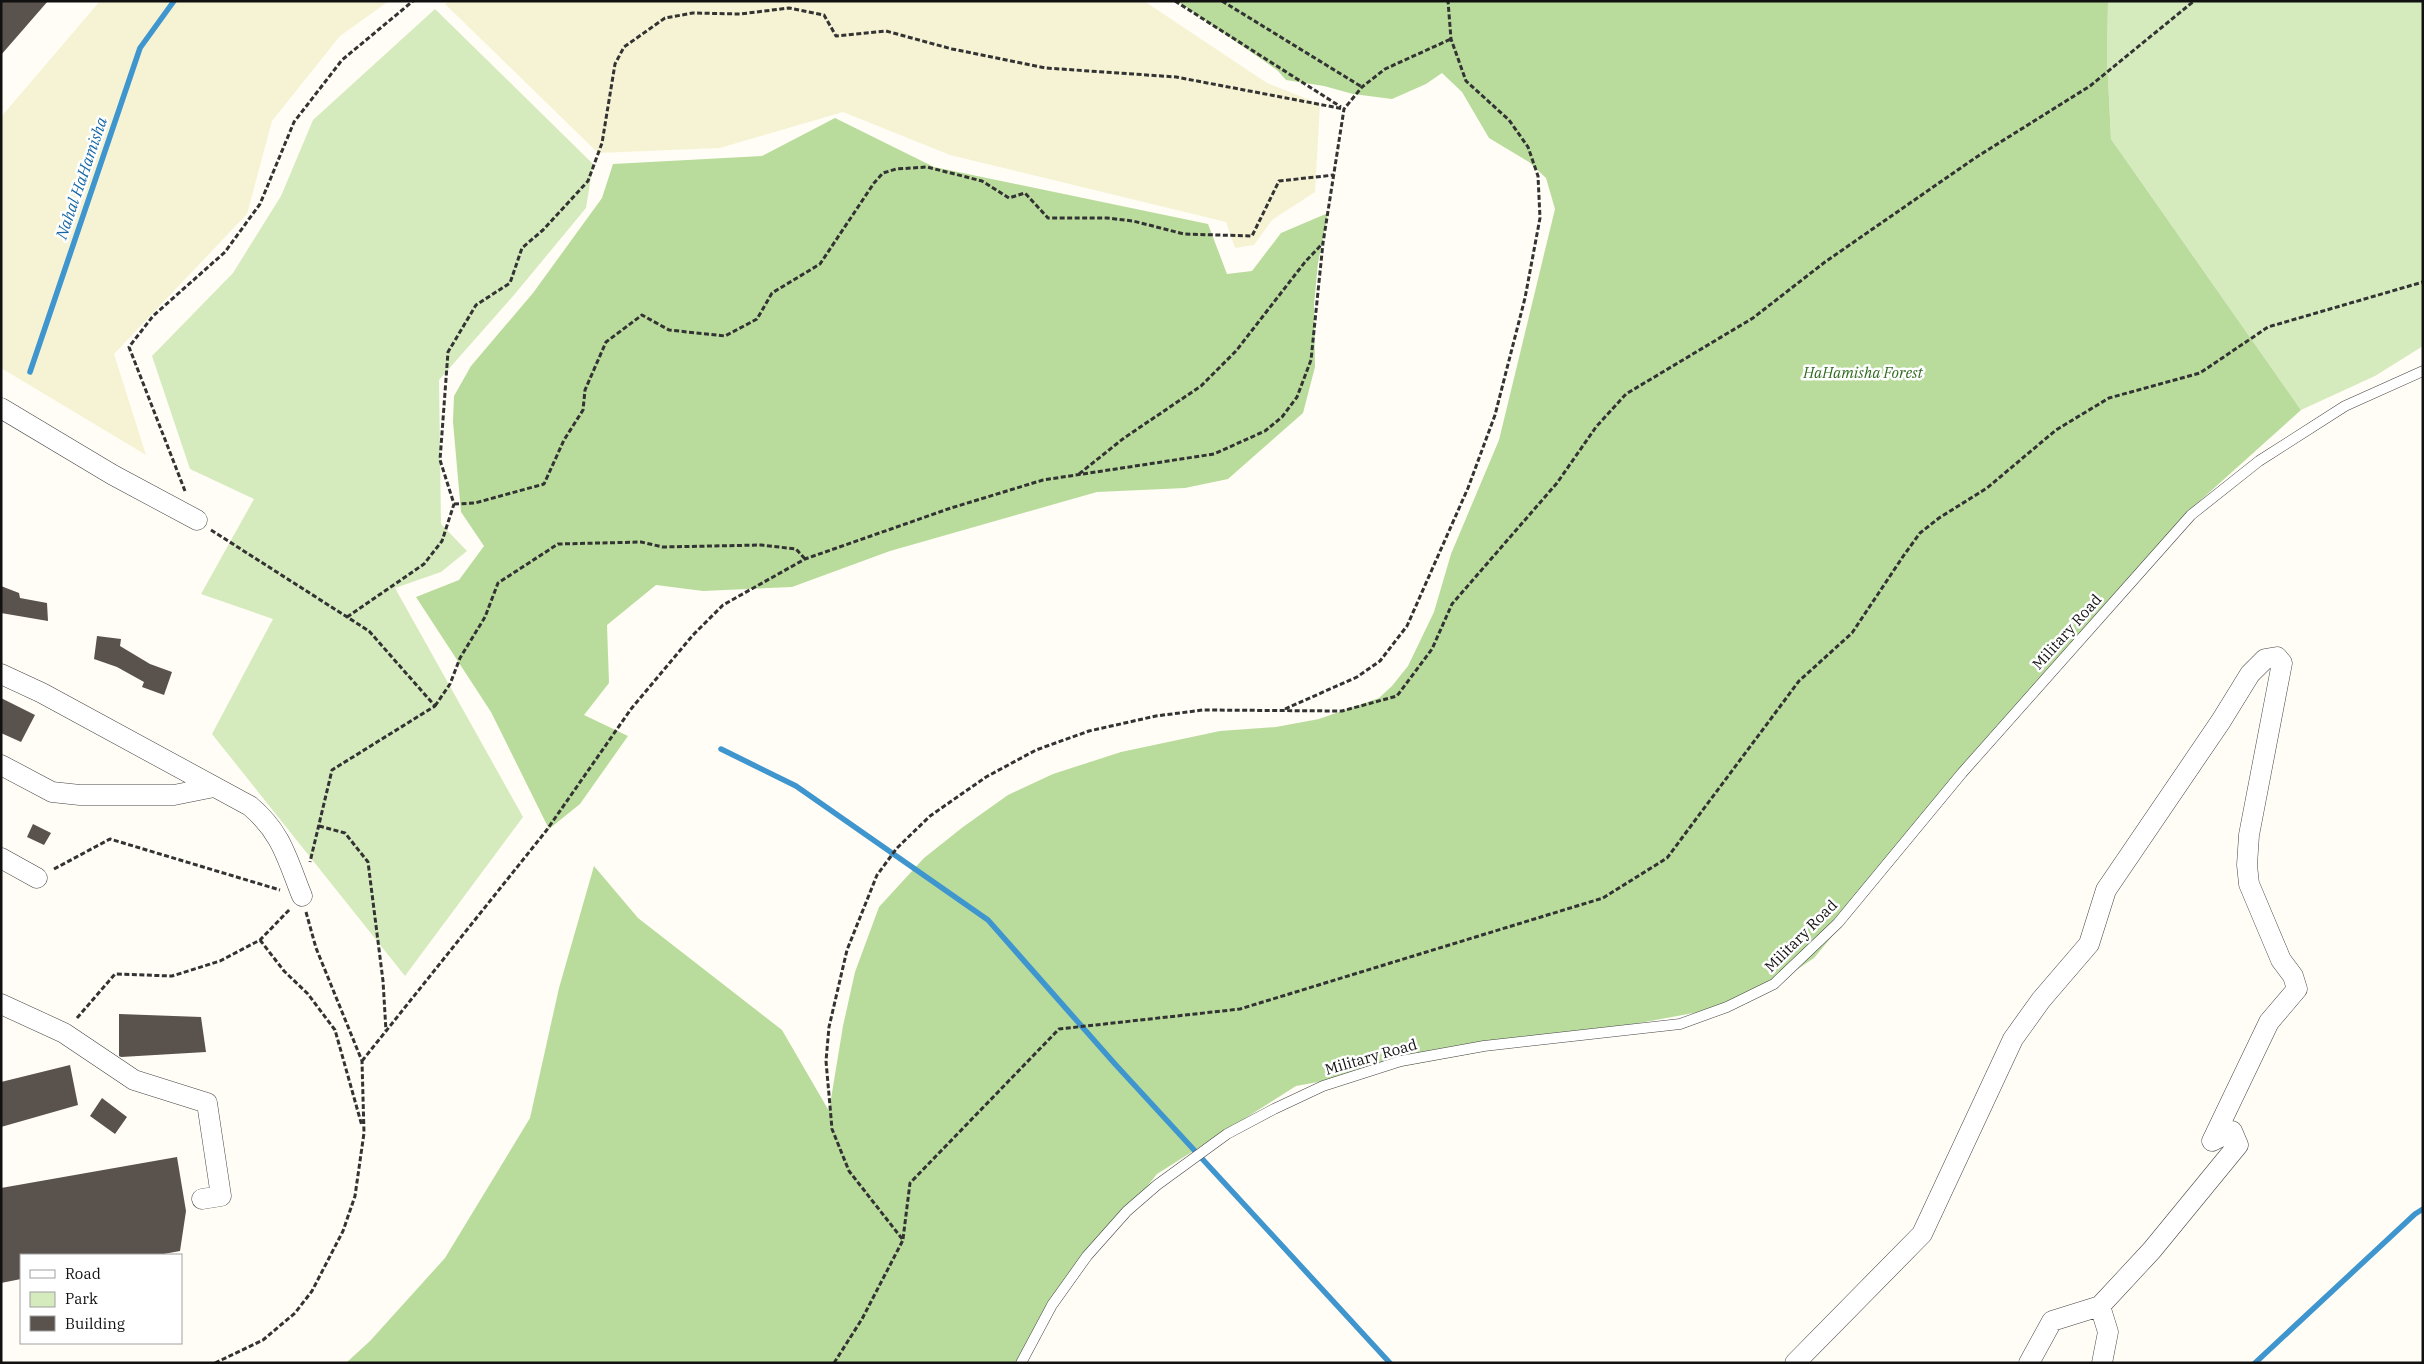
<svg xmlns="http://www.w3.org/2000/svg" width="2424" height="1364" viewBox="0 0 2424 1364" font-family="'IBM Plex Serif',serif">
	<style>
		.farmland { fill: #f6f3d4 }
		.green { fill: #d5ebbd }
		.forest { fill: #b9dc9c }
		.lines { fill: none; stroke-linecap: round; stroke-linejoin: round }
		.stream { stroke: #3f96cf; stroke-width: 5.5 }
		.building { fill: #5a524d }
		.service-casing { stroke: #444; stroke-width: 11 }
		.minor-casing { stroke: #444; stroke-width: 21 }
		.path { stroke: #333; stroke-width: 3; stroke-dasharray: 5 2.5; stroke-linecap: butt }
		.service { stroke: #fff; stroke-width: 10 }
		.minor { stroke: #fff; stroke-width: 20 }
		.labels { text-anchor: middle; stroke-width: 5; stroke-linejoin: round; paint-order: stroke }
		.park-label { font-size: 15px; font-style: italic; fill: #2f6b1f; stroke: #fff }
		.street-label { font-size: 15px; fill: #111; stroke: #fff }
		.water-label { font-size: 16px; font-style: italic; fill: #1768a6; stroke: #fff }
	</style>
	<rect width="100%" height="100%" fill="#fffdf5"/>
	<path class="farmland" d="M100 1H389L340 36 272 121 247 214 114 354 146 455 1 368V117Z
		M449 1H1144L1267 83 1320 104 1315 192 1272 220 1254 245 1235 248 1226 222 950 155 843 112 720 148 598 153 445 4Z"/>
	<path class="green" d="M2108 1H2423V346L2375 376 2301 410 2111 139 2107 58Z
		M435 9 593 164 586 208 514 295 439 380 441 524 467 551 441 572 395 588 523 817 405 976 212 734 273 619 201 594 254 499 190 469 152 356 233 273 281 196 313 120Z"/>
	<path class="forest" d="M1177 1H2108L2107 58 2111 139 2301 410 2183 516 1814 958 1748 1003 1296 1086 1157 1174 1056 1301 1024 1363H346L370 1341 445 1258 530 1118 559 988 594 866 638 918 782 1030 829 1111 843 1026 855 972 879 907 924 858 963 827 1008 795 1053 774 1121 752 1220 731 1276 727 1319 719 1379 698 1392 686 1408 666 1434 612 1451 554 1499 440 1555 209 1546 178 1529 162 1489 138 1462 92 1442 73 1426 84 1392 99 1353 94 1324 86 1286 80 1277 70Z
		M835 118 934 167 1208 224 1227 274 1252 271 1281 233 1328 213 1318 263 1314 305 1315 367 1303 413 1228 479 1185 488 1097 492 890 551 792 587 703 591 656 585 607 625 609 683 584 715 628 736 580 804 549 829 491 712 416 597 459 580 484 546 461 512 453 422 454 396 471 366 533 293 602 198 613 164 762 156Z"/>
	<g class="lines">
		<path class="stream" d="M30 372 140 48 174 1
			M721 749 796 786 988 920 1115 1064 1390 1363
			M2255 1363 2415 1214 2423 1209"/>
	</g>
	<path class="building" d="M1 1H48L1 55Z
		M1 586 19 593 20 598 47 603 48 621 1 613Z
		M97 636 121 639 120 646 150 664 172 672 164 695 142 687 144 682 117 667 94 659Z
		M1 698 35 715 21 742 1 733Z
		M33 824 51 833 44 845 27 837Z
		M119 1014 201 1017 206 1052 121 1057 119 1056Z
		M70 1065 78 1105 1 1127V1082Z
		M102 1098 127 1117 115 1134 90 1116Z
		M177 1157 186 1211 180 1251 158 1255H21V1279L1 1283V1188Z"/>
	<g class="lines">
		<g class="service-casing">
			<path id="service" d="M1021 1363 1052 1305 1087 1256 1127 1211 1157 1185 1227 1134 1274 1109 1323 1086 1401 1061 1484 1046 1680 1024 1727 1007 1774 984 1838 923 1962 773 2191 515 2259 461 2345 406 2423 371"/>
		</g>
		<g class="minor-casing">
			<path id="minor" d="M1 408 113 475 197 520
				M1 674 42 693 250 806C282 833 287 859 302 896
				M1 765 52 792 80 795H174L214 787
				M1 858 37 878
				M1 1004 64 1033 134 1080 207 1103 221 1196 202 1199
				M2100 1306 2108 1332 2102 1363
				M1795 1363 1922 1234 2013 1039 2041 1000 2089 944 2106 890 2221 721 2250 674 2265 659 2277 657 2282 663 2249 835 2247 865 2249 884 2281 960 2293 976 2297 989 2269 1022 2212 1141 2232 1131 2238 1145 2152 1250 2100 1306 2052 1321 2029 1363"/>
		</g>
		<path class="path" d="M1175 1 1341 107
			M1222 1 1362 87
			M1079 474 1124 438 1201 386 1236 351 1305 262 1323 243
			M185 491 129 347 153 316 225 252 260 204 294 122 342 60 413 1
			M454 504 475 503 544 484 564 440 583 410 585 390 606 342 642 315 669 330 725 336 757 319 772 293 820 264 874 183 883 173 896 169 927 167 982 181 1009 198 1025 193 1048 218H1107L1133 221 1184 234 1252 236 1279 181 1334 175
			M211 530 369 631 435 706 332 770 310 862
			M347 617 424 564 442 541 454 504 440 460 448 352 476 305 510 283 522 248 543 230 588 181 602 143 615 64 624 47 665 18 693 13 740 14 789 8 824 15 836 36 886 31 952 49 1046 68 1176 77 1344 109
			M435 706 450 684 460 658 485 617 498 583 558 544 641 542 663 547 761 545 796 549 805 559
			M1285 709 1357 677 1380 661 1407 626 1468 488 1495 415 1525 298 1540 218 1538 176 1528 147 1509 120 1466 81 1451 39 1448 1
			M319 826 345 833 368 862 383 981 386 1031
			M54 869 110 839 280 890
			M260 940 284 971 308 994 335 1030 362 1126
			M77 1018 115 974 172 976 220 961 260 940 290 909
			M362 1061 546 831 631 709 693 635 723 605 805 559 951 508 1043 480 1214 454 1265 431 1282 417 1297 397 1311 360 1323 243 1344 109 1362 87 1385 69 1451 39
			M903 1239 910 1183 1059 1029 1240 1009 1603 898 1667 858 1799 681 1852 633 1904 555 1920 533 1939 518 1987 488 2056 430 2109 398 2200 373 2268 327 2423 282
			M215 1363 263 1340 295 1313 312 1291 343 1231 355 1196 364 1133 362 1061 316 948 306 912
			M834 1363 862 1319 903 1240 849 1171 832 1129 826 1061 829 1027 847 950 877 875 897 848 930 816 986 777 1036 750 1089 731 1156 716 1203 710 1342 711 1397 696 1432 649 1452 604 1557 483 1596 427 1626 394 1753 318 1825 262 1975 158 2090 86 2194 1"/>
		<use href="#service" class="service"/>
		<use href="#minor" class="minor"/>
	</g>
	<g class="labels">
		<g class="park-label">
			<text x="1863" y="378">HaHamisha Forest</text>
		</g>
		<g class="street-label">
			<text transform="translate(2067 632) rotate(-48)" y="5">Military Road</text>
			<text transform="translate(1801 936) rotate(-45)" y="5">Military Road</text>
			<text transform="translate(1371 1057) rotate(-16)" y="5">Military Road</text>
		</g>
		<g class="water-label">
			<text transform="translate(81 178) rotate(-71)" y="6">Nahal HaHamisha</text>
		</g>
	</g>
	<rect width="2424" height="1364" fill="none" stroke="#111111" stroke-width="5"/>
	<rect x="20" y="1254" width="162" height="90" fill="#ffffff" stroke="#a0a0a0"/>
	<rect x="30" y="1270" width="25" height="8" fill="#ffffff" stroke="#a0a0a0"/>
	<text x="65" y="1279" font-size="15" fill="#111111">Road</text>
	<rect x="30" y="1292" width="25" height="15" fill="#d5ebbd" stroke="#a0a0a0"/>
	<text x="65" y="1304" font-size="15" fill="#111111">Park</text>
	<rect x="30" y="1316" width="25" height="15" fill="#5a524d" stroke="#a0a0a0"/>
	<text x="65" y="1329" font-size="15" fill="#111111">Building</text>
</svg>
